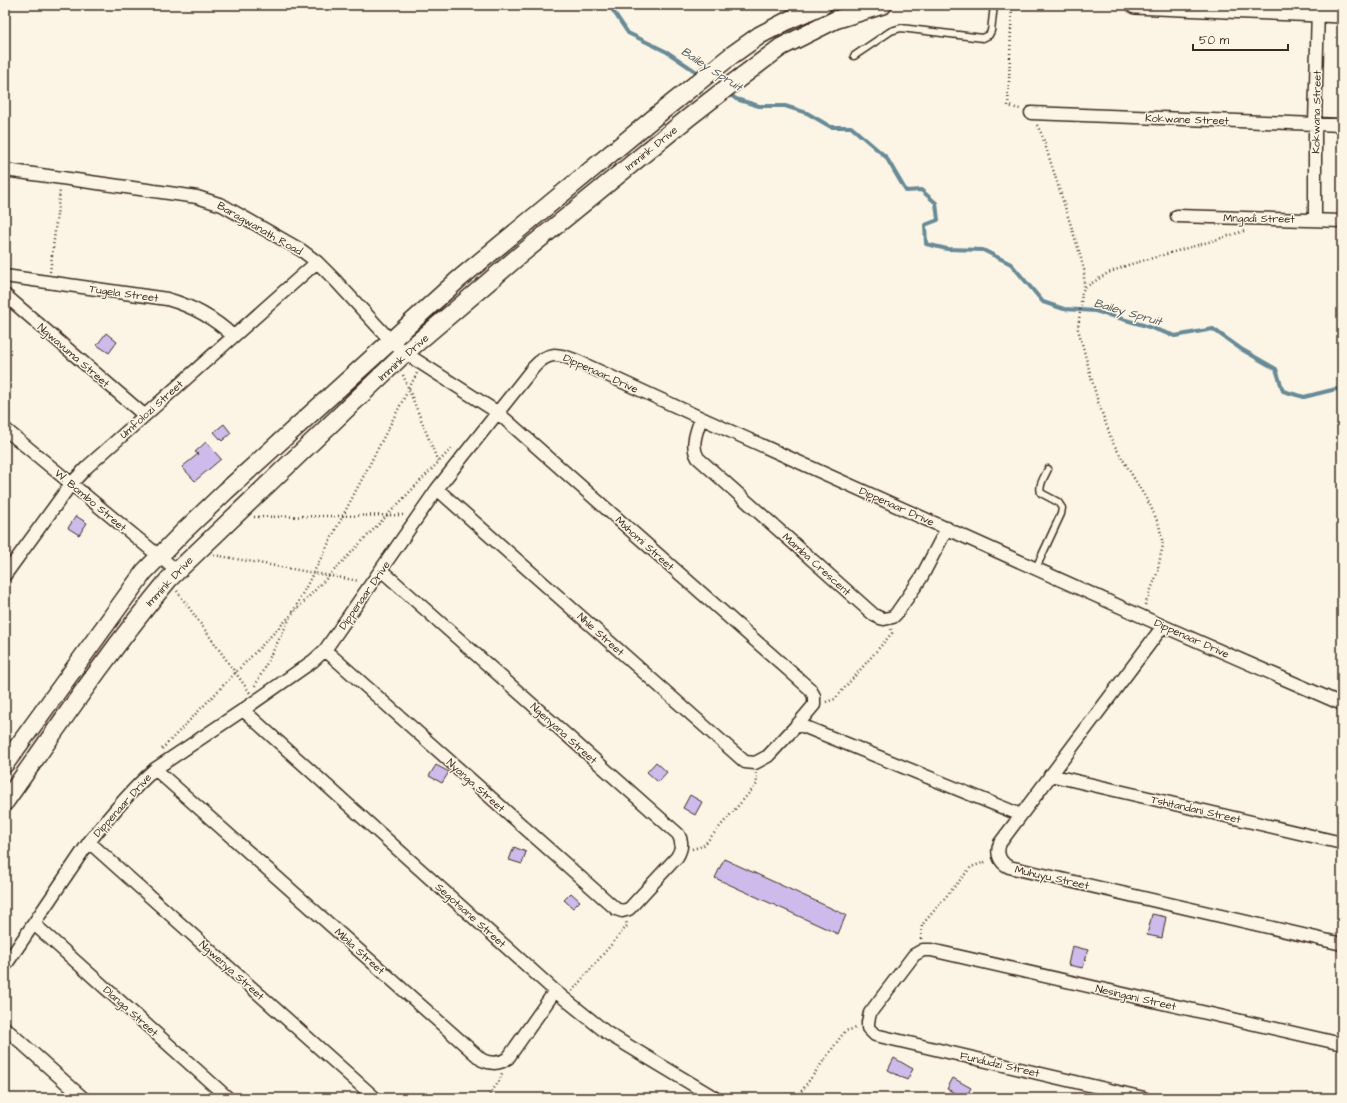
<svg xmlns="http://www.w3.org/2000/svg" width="1347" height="1103" viewBox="0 0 1347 1103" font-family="'Architects Daughter',sans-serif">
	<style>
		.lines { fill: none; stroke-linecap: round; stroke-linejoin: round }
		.stream { stroke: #678a97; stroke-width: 4 }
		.building { fill: #cebbec; stroke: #3b2a1e }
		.service-casing { stroke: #3b2a1e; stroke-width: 9 }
		.minor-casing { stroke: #3b2a1e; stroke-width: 15 }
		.secondary-casing { stroke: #3b2a1e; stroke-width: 20 }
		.path { stroke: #3b2a1e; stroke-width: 2.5; stroke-dasharray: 1 3; stroke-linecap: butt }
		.service { stroke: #fcf5e5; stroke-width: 6 }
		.minor { stroke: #fcf5e5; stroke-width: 12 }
		.secondary { stroke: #fcf5e5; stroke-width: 17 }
		.labels { text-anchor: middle; stroke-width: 3; stroke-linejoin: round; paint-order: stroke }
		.street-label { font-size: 11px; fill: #3b2a1e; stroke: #fcf5e5 }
		.water-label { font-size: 12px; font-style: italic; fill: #515a5a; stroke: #fcf5e5 }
	</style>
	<rect width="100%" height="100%" fill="#fcf5e5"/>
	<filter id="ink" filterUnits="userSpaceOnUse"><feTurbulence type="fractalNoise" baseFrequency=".025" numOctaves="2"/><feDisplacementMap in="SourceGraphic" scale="8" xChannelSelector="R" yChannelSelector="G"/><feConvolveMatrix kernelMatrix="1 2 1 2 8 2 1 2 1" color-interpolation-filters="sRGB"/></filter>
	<g filter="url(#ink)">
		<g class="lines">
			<path class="stream" d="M603 5 612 9 628 33 667 52 701 75
				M727 92 736 99 759 106H785L807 113 831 127H851L886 157 906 191 921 190 936 203 938 220 925 225 926 244 947 249 983 250 1011 264 1043 302 1064 309 1095 311 1143 325 1175 336 1213 329 1241 349 1276 369 1283 391 1304 397 1336 389 1342 391"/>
		</g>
		<path class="building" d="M106 333 117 342 109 353 97 345Z
			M224 424 231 433 222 441 214 432Z
			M206 442 221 459 195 481 182 467 198 454 195 452Z
			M76 516 87 523 79 535 68 528Z
			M656 762 667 772 658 782 647 772Z
			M436 765 449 772 442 783 429 776Z
			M690 795 702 802 695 815 683 808Z
			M514 847 526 852 522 864 509 860Z
			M724 859 846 915 838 934 715 878Z
			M571 893 580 901 573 908 564 900Z
			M1152 914 1166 917 1162 938 1147 935Z
			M1072 946 1088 950 1083 968 1068 965Z
			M894 1058 913 1069 907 1080 888 1070Z
			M953 1078 971 1088 965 1098 947 1089Z"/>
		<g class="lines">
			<g class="service-casing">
				<path id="service" d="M854 56 891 31 901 28 983 38 989 35 991 31 994 5
					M1036 568 1061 514 1062 508 1058 502 1041 493C1038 485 1045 476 1048 469"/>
			</g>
			<g class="minor-casing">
				<path id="minor" d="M1031 113 1342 125
					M5 170 197 197 222 205 301 250 317 262 335 280 391 341 405 353 497 412 810 689 814 696V705L798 724 768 756 755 763 745 762 437 489
					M1177 216 1342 221
					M1315 219V124L1318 7
					M5 276 167 299C192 306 215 319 233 336
					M5 295 144 415
					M701 418C697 431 690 445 698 458L874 615 880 618 884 619 893 617 896 614 921 578 947 528
					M5 429 177 571
					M5 575 71 484 87 467 317 262
					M1163 626 1000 843C996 853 999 862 1009 867L1342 944
					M325 650 616 909 622 911 629 909 677 857C682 849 683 842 678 834L381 570
					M243 710 555 991 607 1033 715 1098
					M798 724 1021 815
					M155 769 482 1060C491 1064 500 1064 508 1058L555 991
					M1050 775 1342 843
					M89 842 375 1098
					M34 924 228 1098
					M5 966 89 842C108 818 132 789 155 769L243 710 313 661 325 650 437 489 533 368C548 351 557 353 577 361L701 418 1163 626 1342 704
					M5 1028 83 1098
					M1144 1098 875 1035 868 1028V1022L870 1013 914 955 923 950H931L1342 1044"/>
			</g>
			<g class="secondary-casing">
				<path id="secondary" d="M1135 5 1342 14
					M5 764 144 572 183 532 226 491 459 279 661 112 732 55 760 35 791 19 823 5
					M5 802C58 727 110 650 169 579L405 353 520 255 688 118 729 86 781 47 835 20 883 5"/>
			</g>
			<path class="path" d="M1012 5 1008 106 1020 109
				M1037 125 1042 135 1079 251 1084 270V288
				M50 272 60 190
				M403 375 439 464
				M254 517 405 515
				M214 555 359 581
				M177 591 250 693
				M1145 605 1156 577 1163 545 1159 525 1150 505 1113 443 1098 402 1078 329 1082 293 1084 288 1108 273 1128 265 1212 241 1244 231
				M293 612 417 373
				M255 686 290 618
				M826 702 835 699 892 633 891 629
				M162 749 453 447
				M692 849 703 846 757 784 756 773
				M921 939 922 925 971 867 988 861
				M572 991 627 926 626 920
				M487 1098 500 1080 502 1073
				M798 1098V1096L845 1031 856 1028"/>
			<use href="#service" class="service"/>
			<use href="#minor" class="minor"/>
			<use href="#secondary" class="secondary"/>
		</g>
	</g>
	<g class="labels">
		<g class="street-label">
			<text transform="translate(1316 112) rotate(-89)" y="4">Kokwana Street</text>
			<text transform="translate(1187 119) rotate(2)" y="4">Kokwane Street</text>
			<text transform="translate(651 148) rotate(-39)" y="4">Immink Drive</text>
			<text transform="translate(1259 218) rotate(1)" y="4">Mngadi Street</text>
			<text transform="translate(260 228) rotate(30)" y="4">Baragwanath Road</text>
			<text transform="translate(124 293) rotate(8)" y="4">Tugela Street</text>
			<text transform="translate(74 355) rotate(41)" y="4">Ngwavuma Street</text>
			<text transform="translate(403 357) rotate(-42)" y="4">Immink Drive</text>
			<text transform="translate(601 373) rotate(24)" y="4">Dippenaar Drive</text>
			<text transform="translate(151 409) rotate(-42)" y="4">Umfolozi Street</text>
			<text transform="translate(91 500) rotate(40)" y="4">W. Bombo Street</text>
			<text transform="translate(897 506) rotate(24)" y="4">Dippenaar Drive</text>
			<text transform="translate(645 543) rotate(42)" y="4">Mxhomi Street</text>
			<text transform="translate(817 564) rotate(42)" y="4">Mamba Crescent</text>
			<text transform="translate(169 581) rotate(-47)" y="4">Immink Drive</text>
			<text transform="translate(364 595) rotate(-55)" y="4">Dippenaar Drive</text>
			<text transform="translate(601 634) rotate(42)" y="4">Nhle Street</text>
			<text transform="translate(1192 638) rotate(24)" y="4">Dippenaar Drive</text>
			<text transform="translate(564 733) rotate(42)" y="4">Ngenyana Street</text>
			<text transform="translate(476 785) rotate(42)" y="4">Nyanga Street</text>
			<text transform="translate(122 805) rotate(-48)" y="4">Dippenaar Drive</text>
			<text transform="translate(1196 809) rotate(13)" y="4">Tshitandani Street</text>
			<text transform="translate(1052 877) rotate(13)" y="4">Muhuyu Street</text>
			<text transform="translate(471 915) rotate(42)" y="4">Segotsane Street</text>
			<text transform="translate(360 951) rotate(42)" y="4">Mbila Street</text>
			<text transform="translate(232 970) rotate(42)" y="4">Ngwenya Street</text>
			<text transform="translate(1136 997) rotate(13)" y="4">Nesingani Street</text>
			<text transform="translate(131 1011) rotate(42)" y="4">Dlanga Street</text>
			<text transform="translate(1000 1064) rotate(13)" y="4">Fundudzi Street</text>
		</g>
		<g class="water-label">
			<text transform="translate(712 69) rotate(33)" y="4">Bailey Spruit</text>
			<text transform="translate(1128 312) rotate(16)" y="4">Bailey Spruit</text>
		</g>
	</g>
	<rect width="1347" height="1103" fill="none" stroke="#fcf5e5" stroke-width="20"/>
	<rect x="10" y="10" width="1327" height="1083" fill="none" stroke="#3b2a1e" stroke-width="1.5" filter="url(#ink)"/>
	<path d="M1193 44v6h95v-6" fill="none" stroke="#3b2a1e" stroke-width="2"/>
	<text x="1199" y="44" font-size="12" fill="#3b2a1e" stroke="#fcf5e5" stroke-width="3" paint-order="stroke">50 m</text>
</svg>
